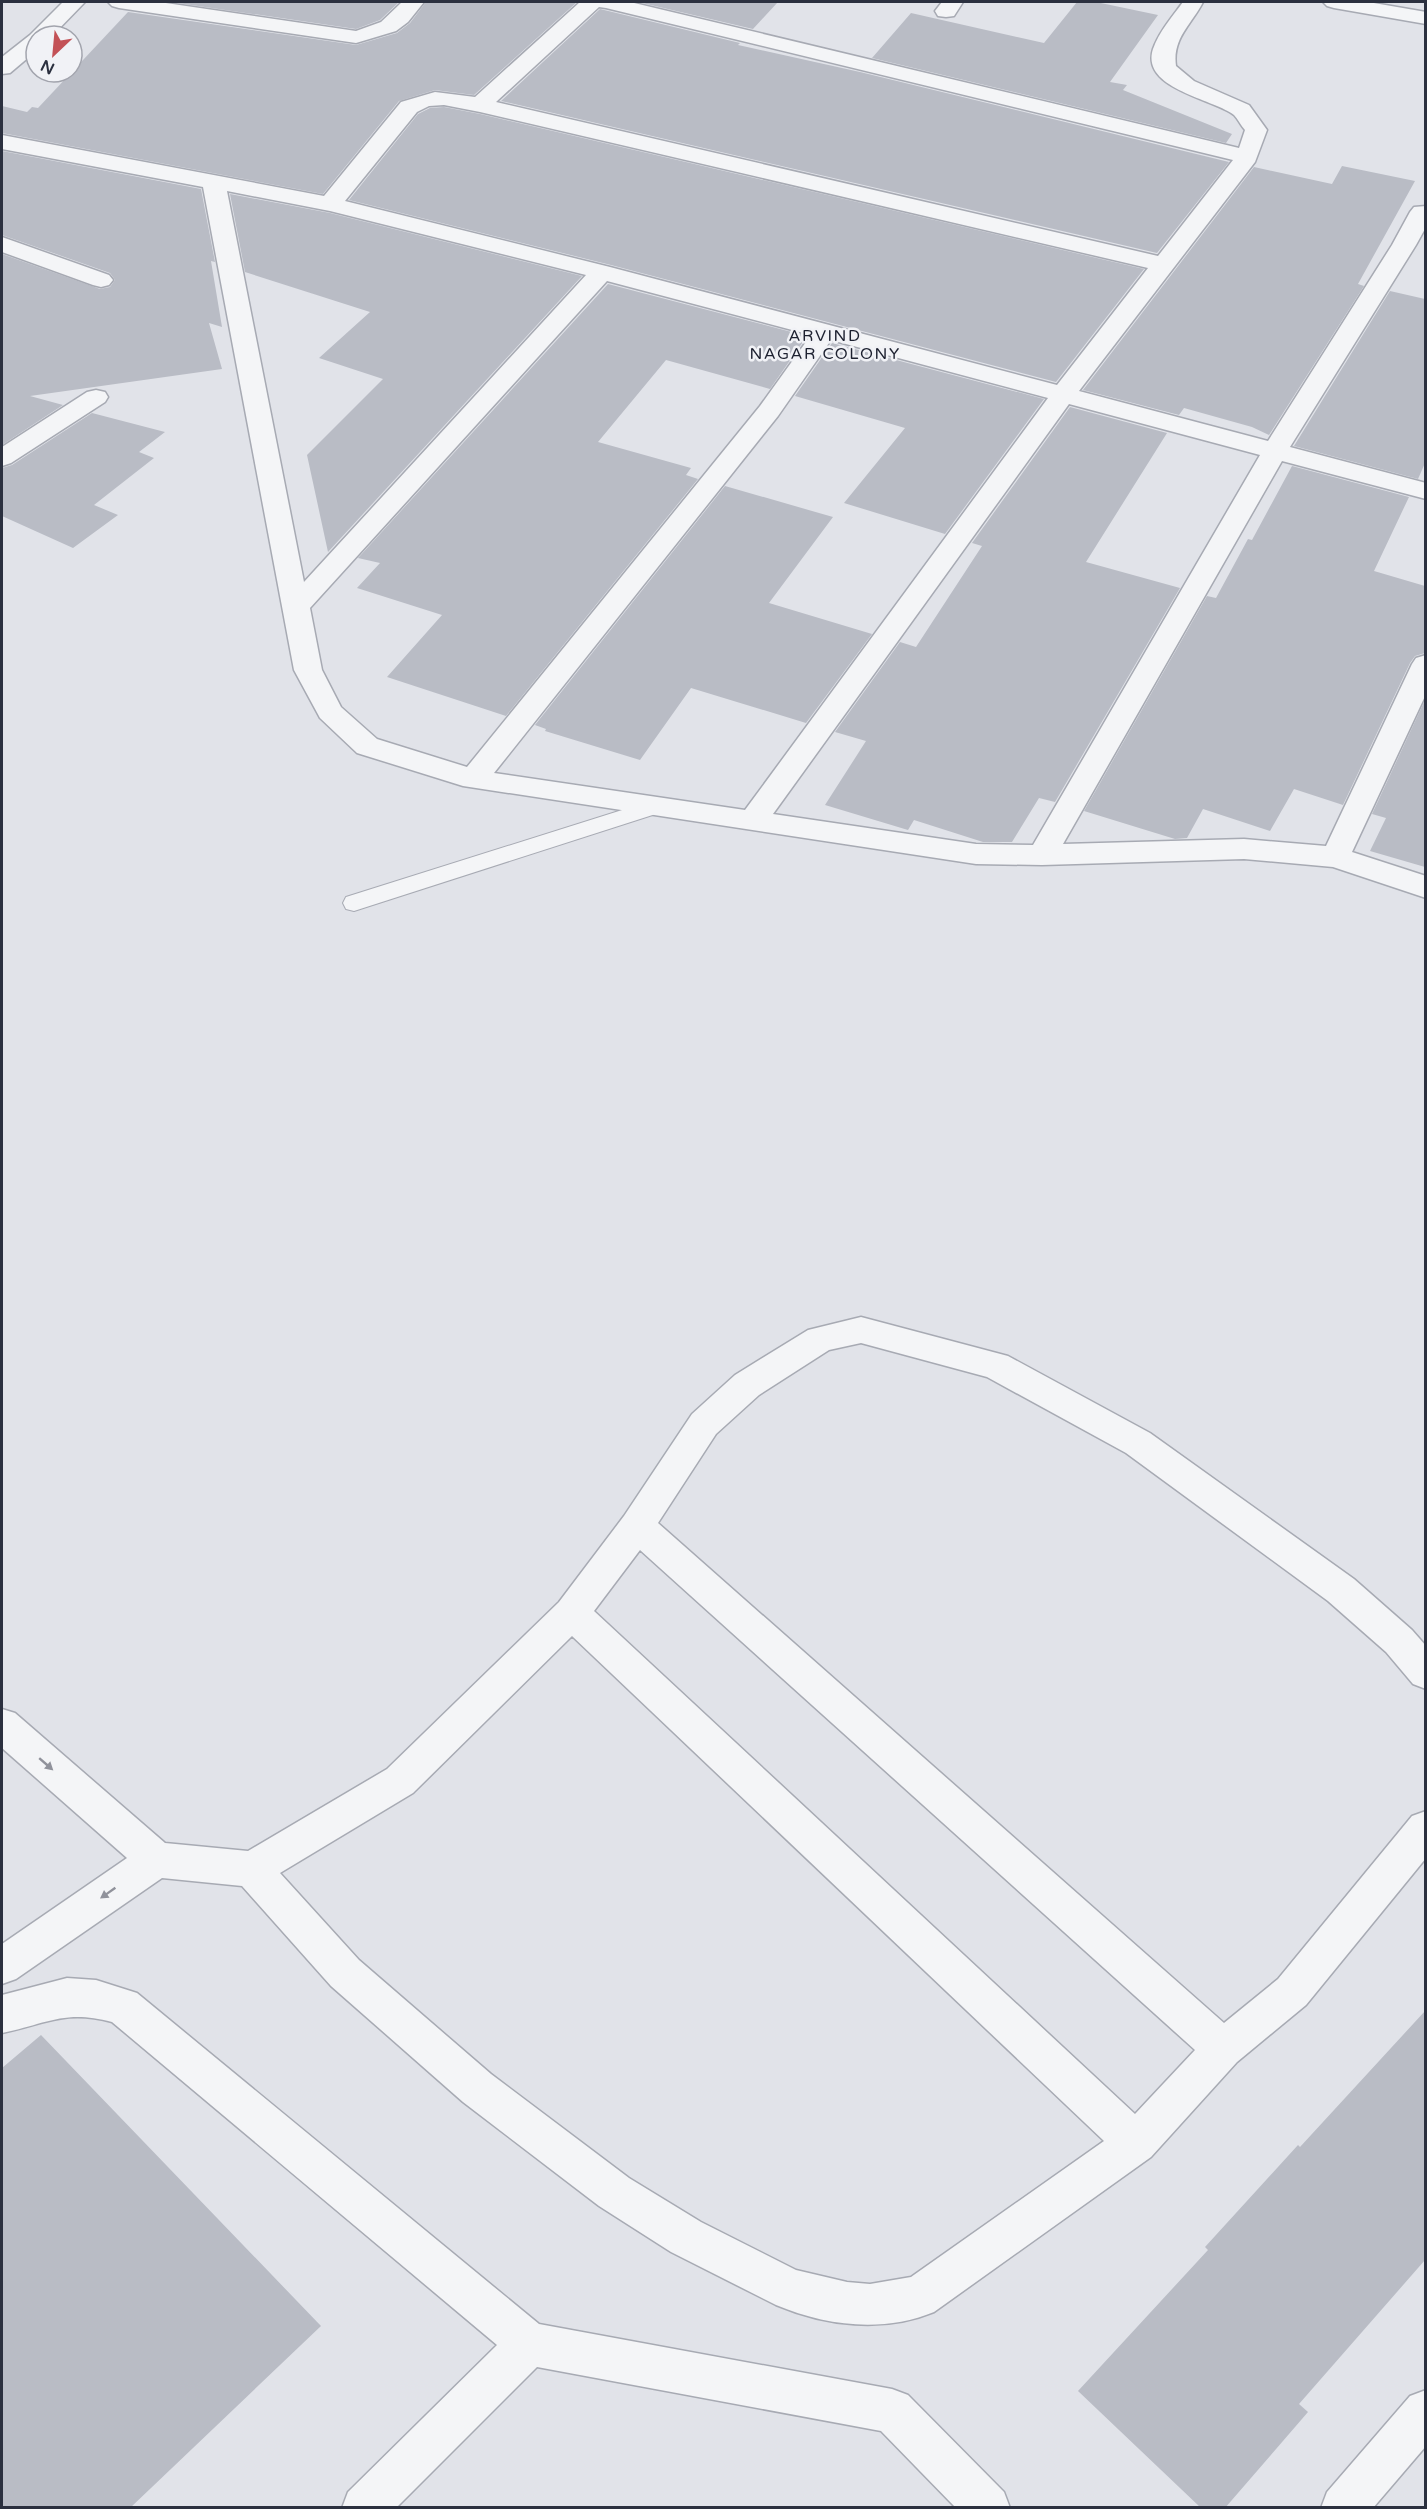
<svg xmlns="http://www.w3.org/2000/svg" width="1427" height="2509" viewBox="0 0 1427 2509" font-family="'Varela Round',sans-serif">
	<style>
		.building { fill: #b9bcc5 }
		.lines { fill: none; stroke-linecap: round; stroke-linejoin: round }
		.service-casing { stroke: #a7aab3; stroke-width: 2 }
		.minor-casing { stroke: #a7aab3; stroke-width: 3 }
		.service { fill: #f4f5f7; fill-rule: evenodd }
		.minor { fill: #f4f5f7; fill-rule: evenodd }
		.oneway { fill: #90929b }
		.labels { text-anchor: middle; stroke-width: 5; stroke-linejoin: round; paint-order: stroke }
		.far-neighbourhood-label { font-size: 16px; letter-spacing: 1.5px; fill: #1d2130; stroke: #f1f2f6 }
	</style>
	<rect width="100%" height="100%" fill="#e1e3e9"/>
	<path class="building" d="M171 2H399L380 20 356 29Z
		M426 2H577L474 95 435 90 399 101 323 194 2 133V106L27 112 32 107 38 108 128 12 356 45 397 33 410 23Z
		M638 2H778L753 29Z
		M1077 2H1096L1158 15 1110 82 1127 85 1123 90 1232 134 1226 143 872 58 911 13 1044 43Z
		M600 9 740 43 738 45 860 72 1229 162 1157 253 501 101Z
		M444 107 480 114 1144 269 1056 382 611 265 349 200 418 114 430 108Z
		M2 151 201 189 215 262 211 261 222 327 209 323 222 369 30 396 63 405 2 445V254L100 289 110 287 115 280 110 273 2 235Z
		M1342 166 1415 181 1358 284 1364 286 1269 435 1252 427 1184 408 1179 415 1083 390 1254 167 1332 184Z
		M230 194 330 213 582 276 328 552 307 455 383 379 319 358 370 312 245 272Z
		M608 284 807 336 770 389 666 360 598 442 691 468 686 475 698 479 506 716 387 677 442 615 357 588 380 563 358 558Z
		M1390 291 1425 299V463L1418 479 1294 446Z
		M832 343 1044 399 945 534 844 503 905 428 795 396Z
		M1070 407 1167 433 1086 562 1180 588 1055 802 1039 798 1012 842H983L914 820 908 830 825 805 866 741 835 732 900 642 916 647 982 546 972 543Z
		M92 413 165 432 139 452 154 458 94 505 118 515 73 548 2 516V468L12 465Z
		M1292 466 1409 497 1374 571 1425 586V653L1415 656 1410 663 1343 805 1294 789 1270 831 1203 809 1187 838 1175 839 1084 811 1207 596 1216 598 1248 539 1252 540Z
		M725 486 833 517 769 603 872 634 806 723 691 688 640 760 545 731 546 729 535 725Z
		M1425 700V867L1370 851 1386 818 1372 814Z
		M1425 2011V2260L1299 2404 1308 2412 1225 2508H1201L1078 2391 1208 2250 1205 2247 1298 2145 1300 2147Z
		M41 2035 321 2326 130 2508H2V2068Z"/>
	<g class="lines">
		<g class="service-casing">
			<path id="service" d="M657 799 665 801 668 806 665 811 354 911 346 909 343 903 346 897Z"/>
		</g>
		<g class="minor-casing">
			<path id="minor" d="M63 2H85L52 36H36V51L10 73 2 74V57L30 35Z
				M108 2H159L356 31 381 22 402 2H424L408 22 396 31 356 43 119 8 112 6Z
				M580 2H630L1239 148 1245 130C1241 126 1238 119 1234 115 1214 99 1140 89 1153 49 1159 32 1172 17 1183 2H1203C1192 24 1172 38 1176 66L1194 81 1249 105 1267 130 1255 162 1079 391 1268 441 1392 245 1410 212 1414 207 1426 206V227L1416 245 1290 447 1426 483V499L1282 461 1063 844 1244 839 1326 846 1412 664 1416 658 1426 655V694L1352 852 1426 876V898L1333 867 1244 859 1042 865 976 864 463 786 357 753 320 718 294 670 203 187 2 149V135L324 196 401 102 435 92 475 97ZM599 7 606 8 1233 160 1158 256 496 102ZM444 105 480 112 1148 268 1057 385 610 267 345 201 417 112 429 106ZM227 191 330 211 586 275 304 582ZM607 281 811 335 760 406 467 767 377 739 341 707 322 670 310 608ZM831 340 1048 398 745 810 494 773 778 416ZM1069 404 1260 455 1033 845 976 844 773 814Z
				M942 2H963L954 16 946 17 938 16 935 11Z
				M1323 2H1368L1426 12V24L1334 8 1327 6Z
				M2 237 109 275 113 280 109 285 101 287 93 285 2 252Z
				M96 390 105 392 108 397 105 402 11 463 2 466V447L87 392Z
				M861 1317 1008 1356 1150 1433 1354 1579 1412 1630 1426 1646V1689L1413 1684 1386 1652 1328 1601 1126 1453 987 1377 861 1343 829 1350 759 1395 716 1434 658 1523 1224 2023 1278 1979 1412 1816 1426 1811V1858L1306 2005 1237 2062 1151 2157 934 2312C883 2333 826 2326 776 2305L671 2252 599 2206 463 2102 331 1986 242 1886 162 1878 16 1979 2 1984V1944L127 1858 2 1748V1709L15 1713 165 1843 248 1851 387 1769 559 1602 624 1516 692 1414 735 1375 808 1330ZM640 1550 1195 2050 1135 2114 594 1611ZM572 1636 1104 2141 911 2277 870 2284 847 2282 796 2270 701 2222 629 2178 491 2074 359 1960 280 1873 413 1793Z
				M67 1978 96 1980 137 1993 539 2324 892 2389 908 2395 1004 2492 1010 2508H956L881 2431 537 2367 396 2508H342L348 2492 497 2345 112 2022C65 2009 46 2024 2 2033V1995Z
				M1426 2390V2446L1373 2508H1321L1327 2492 1410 2396Z"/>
		</g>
		<use href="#service" class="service"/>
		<use href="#minor" class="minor"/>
	</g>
	<defs><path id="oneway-solid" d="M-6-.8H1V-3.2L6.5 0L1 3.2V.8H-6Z" transform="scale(1.5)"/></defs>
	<g class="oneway">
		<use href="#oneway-solid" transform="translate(46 1764) rotate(41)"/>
		<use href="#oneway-solid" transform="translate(108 1893) rotate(145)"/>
	</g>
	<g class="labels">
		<g class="far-neighbourhood-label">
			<text x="825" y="341">ARVIND<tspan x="825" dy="18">NAGAR COLONY</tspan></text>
		</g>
	</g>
	<rect width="1427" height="2509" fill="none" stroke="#2b303f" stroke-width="6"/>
	<g transform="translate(54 54) rotate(206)"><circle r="28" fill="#f1f2f6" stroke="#a2a4ad" stroke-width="1.5"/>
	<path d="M0-4.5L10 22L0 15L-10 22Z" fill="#c35156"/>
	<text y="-9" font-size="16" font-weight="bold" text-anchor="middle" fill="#2b303f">N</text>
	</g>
</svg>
